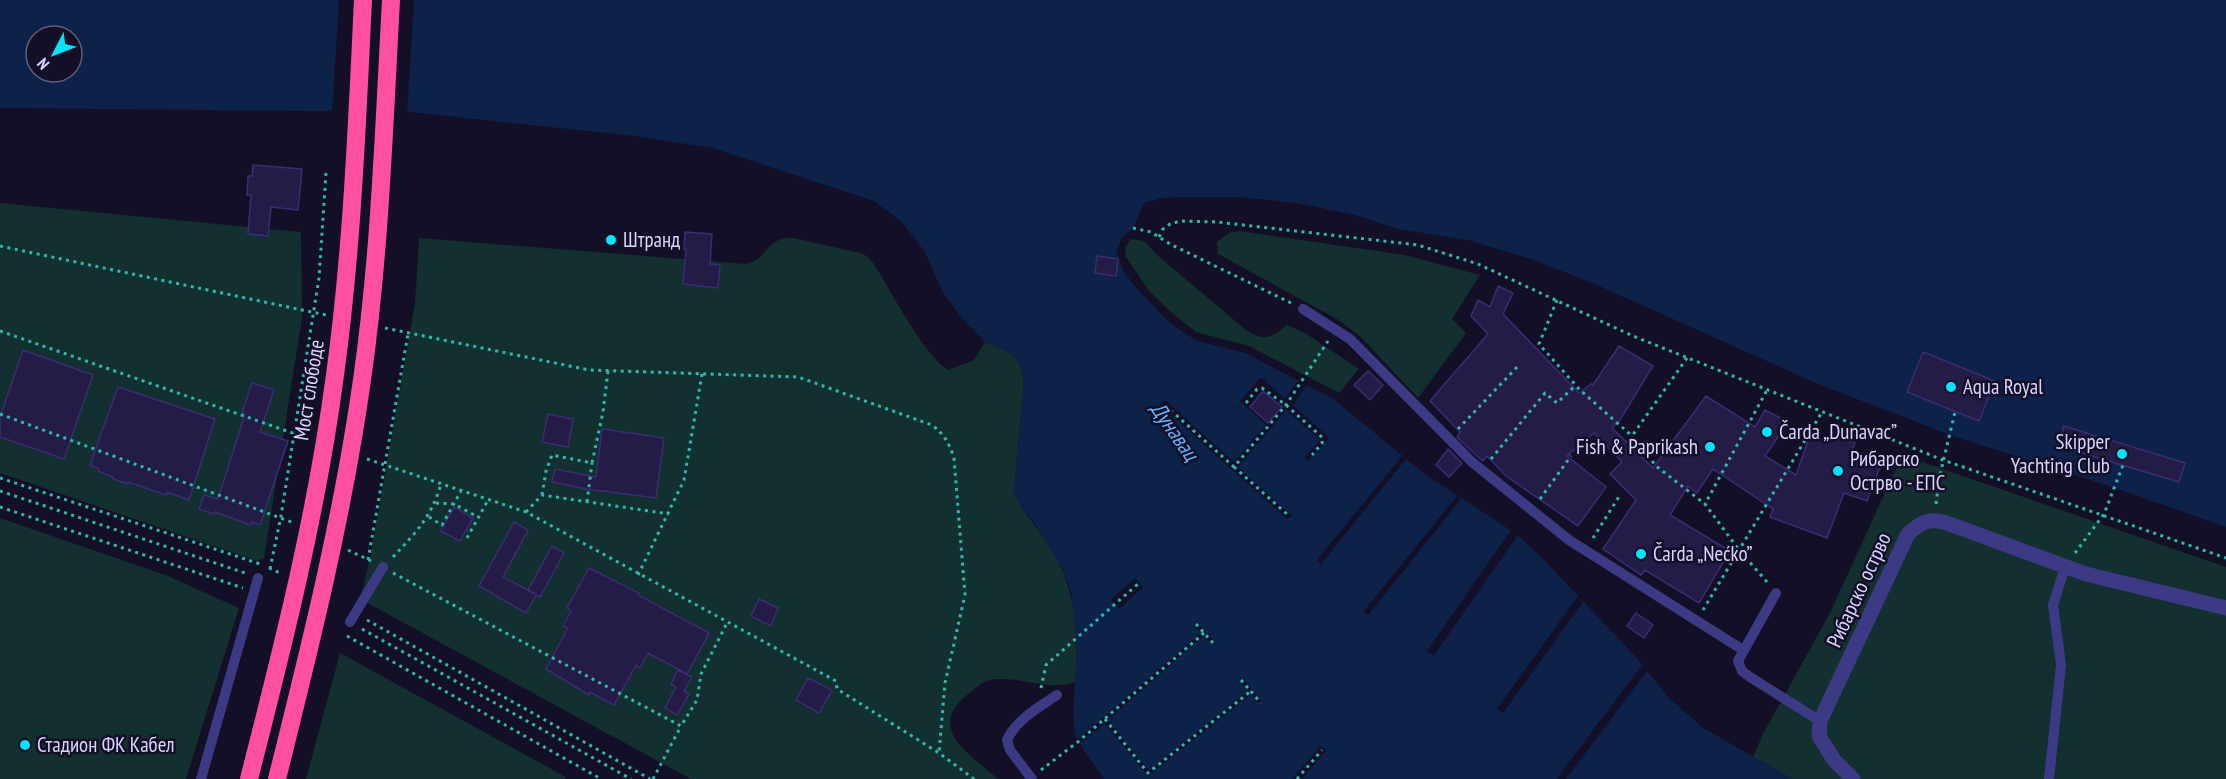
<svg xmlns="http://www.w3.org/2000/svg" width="2226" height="779" viewBox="0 0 2226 779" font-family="'PT Sans Narrow',sans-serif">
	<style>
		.green { fill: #12302f }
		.water { fill: #0c2248; fill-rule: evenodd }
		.pier { fill: #130f26 }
		.building { fill: #241b47; stroke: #3b2d73; stroke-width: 1.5 }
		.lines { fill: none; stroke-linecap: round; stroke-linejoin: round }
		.path { stroke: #2fb8b0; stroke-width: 3; stroke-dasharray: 3 4.5; stroke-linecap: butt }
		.lane { stroke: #3d3a85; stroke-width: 10 }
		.street { stroke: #3d3a85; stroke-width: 15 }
		.highway { stroke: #ff4fa3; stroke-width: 18 }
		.poi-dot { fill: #00e5ff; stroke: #130f26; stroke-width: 2 }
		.labels { text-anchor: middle; stroke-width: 5; stroke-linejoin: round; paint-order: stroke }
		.poi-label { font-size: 21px; fill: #d9d4ff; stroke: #130f26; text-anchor: start }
		.street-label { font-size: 21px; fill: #d9d4ff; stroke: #130f26 }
		.water-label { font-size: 22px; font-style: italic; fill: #62b6ff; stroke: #130f26 }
	</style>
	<rect width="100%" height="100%" fill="#130f26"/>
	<path class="green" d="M0 203 301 232 302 318 264 558 257 561 0 473Z
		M1239 231 1405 255 1480 275 1452 319 1466 333 1418 398 1361 337 1337 319 1218 254 1217 242 1229 233Z
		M419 238 745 264C769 260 764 237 793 238L860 253 867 256 874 264C891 291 923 354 948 370L974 360 985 342C1010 350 1022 356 1024 384L1014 492C1022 512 1038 528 1050 546 1075 585 1077 628 1077 674L1075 682C1048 691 1025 678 998 679 984 679 977 687 967 695 925 728 972 756 998 779H691L360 599 370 559 415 303Z
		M1131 239 1144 241 1157 255 1246 330C1265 342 1270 338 1287 325L1305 333 1359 369 1339 393 1249 346 1196 332 1174 315 1149 291 1126 257 1125 248Z
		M1905 456 2226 567V779H1792L1753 757 1763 734 1830 613 1900 460Z
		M0 518 168 576 239 608 186 779H0Z
		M340 653 566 777 565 779H306Z"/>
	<path class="water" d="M0 0H2226V527L2115 488 1950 435 1818 384 1597 285 1534 260 1472 241 1398 229 1355 215 1297 203 1241 197H1181L1162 198 1144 203 1133 228 1122 237 1116 252 1124 272 1139 291 1171 324 1197 341 1245 353 1332 398 1426 475 1518 535 1547 563 1635 656 1668 697 1702 727 1791 779H1104L1084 751 1075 734 1073 717 1077 648 1071 592 1063 569 1036 525 1018 502 1014 492 1024 384 1023 372 1018 361 1009 352 985 342 961 317 942 291 925 252 901 221 874 201 713 148 634 136 411 112 0 108ZM36 36H72V72H36Z"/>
	<path class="pier" d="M339 0H414L407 115 332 114Z
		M1261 377 1285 399 1299 379 1307 384 1293 405 1329 438 1308 461 1305 457 1320 440 1286 410 1238 467 1291 515 1287 519 1160 405 1165 400 1234 462 1266 425 1240 401Z
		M1402 456 1406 459 1321 564 1317 560Z
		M1457 496 1461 499 1368 615 1363 612Z
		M1511 530 1518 535 1434 655 1427 651Z
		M1135 578 1143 587 1119 609 1111 599Z
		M1578 596 1583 602 1503 713 1497 709Z
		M1197 622 1216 643 1213 645 1203 636 1108 720 1149 771 1248 691 1240 681 1243 679 1263 702 1260 704 1251 694 1148 776 1105 723 1078 745 1076 741 1201 633 1194 625Z
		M1642 665 1647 671 1566 779H1559L1557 778Z
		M1321 746 1326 751 1302 779H1292Z"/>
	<path class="building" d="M253 165 302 169 298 210 271 207 268 236 248 234 251 195H247L248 176H252Z
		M685 232 712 234 710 264 720 265 718 288 683 284 686 250 684 249Z
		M1097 256 1118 259 1116 276 1095 273Z
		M1498 286 1513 293 1503 314 1579 393 1591 384 1593 385 1619 346 1653 366 1620 420 1612 428 1653 468 1706 396 1755 427 1765 410 1788 422 1765 456 1796 475 1810 435 1827 441 1829 434 1855 443 1852 450 1869 456 1867 462 1880 467 1867 501 1844 493 1827 538 1770 517 1773 509 1713 469 1697 493 1688 486 1670 515 1730 551 1699 603 1645 570 1641 575 1603 549 1636 500 1610 474 1622 462 1594 433 1567 456 1606 487 1578 526 1506 476 1487 456 1483 461 1477 456 1457 437 1460 432 1430 401 1488 334 1471 316 1478 300 1490 307Z
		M23 350 93 375 64 459 0 437V417Z
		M1923 352 1995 381 1979 421 1907 392Z
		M1368 371 1383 385 1370 400 1354 385Z
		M252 383 274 390 260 432 288 441 260 525 252 522 251 525 215 512 214 514 199 509 204 495 218 499 245 414 242 413Z
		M118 387 215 419 189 500 167 492 166 495 128 482V484L113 479V477L98 471 99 469 90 465Z
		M1263 391 1282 407 1268 423 1250 407Z
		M548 414 573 419 568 447 542 442Z
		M2064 426 2185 463 2179 482 2058 446Z
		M602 429 664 438 656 498 587 489 552 482 555 469 596 477Z
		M1448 449 1462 463 1449 477 1436 465Z
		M454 507 473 518 460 541 441 531Z
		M514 522 528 530 503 577 535 594 528 590 552 546 564 553 540 597 536 595 526 613 479 586Z
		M589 568 639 593 638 595 709 633 687 674 648 653 640 668 636 665 614 705 590 692 589 695 546 669 568 628 563 626 571 611 567 608Z
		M759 599 778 608 771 626 751 616Z
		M1636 613 1653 625 1644 638 1627 626Z
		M678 670 692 677 684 691 689 694 677 715 665 708 676 687 671 684Z
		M808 678 832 690 819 713 796 700Z"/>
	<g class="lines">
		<path class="path" d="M1133 228 1151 232 1170 244 1291 303
			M1159 237 1163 229 1170 224 1180 221 1217 222 1418 245 1478 264 1633 336 1943 460 2226 558
			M0 246 326 315
			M1557 300 1539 344 1580 390 1632 436
			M385 328 589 370 798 377 932 425C944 434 949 443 954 458L965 595 945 683 939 753
			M0 331 307 438
			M1687 358 1632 436 1656 466 1705 504
			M1246 403 1257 389 1262 388 1286 405 1323 438 1322 443 1312 455
			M1165 405 1234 467 1286 405 1328 341
			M0 414 294 523
			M1458 429 1519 365
			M367 459 526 512 836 681 837 689 939 753 974 779
			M1491 459 1545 393 1557 403 1576 385
			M1234 467 1288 515
			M0 478 260 564
			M0 491 245 573
			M542 495 546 471 552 455 592 463 603 412 608 371
			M1540 499 1571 456
			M587 502 592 463
			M436 503 454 504 478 517
			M1936 504 1939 479 1955 412
			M0 507 243 588
			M526 512 542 495 669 514
			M429 517 442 525 461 491
			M467 538 488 500
			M1593 538 1620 495
			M348 550 371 561
			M2075 553 2104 514 2123 465
			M393 557C416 532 431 518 441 484
			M368 560 408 334
			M269 568 282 574
			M270 569 281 516 319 278 326 173
			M393 573 681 726 697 700 701 674 727 623
			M638 575 684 480 702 374
			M1767 582 1739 550 1705 504 1767 390
			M1703 610 1822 412
			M367 620 650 779
			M1196 624 1214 644
			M362 629 631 779
			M347 636 601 779
			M1241 680 1261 703
			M1041 688 1046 665 1139 583
			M1105 719 1148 773 1251 691
			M1041 770 1079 741 1204 633
			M653 779 681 726
			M1297 779 1322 750"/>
		<path class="lane" d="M1303 309 1350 339 1472 462 1569 540 1743 650
			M1776 593 1738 661 1742 671 1750 677 1820 721
			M350 622 383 567
			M201 779 258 578
			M1032 779 1010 750 1007 740C1016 720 1039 707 1057 695
			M2049 779 2061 665 2053 605 2065 567"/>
		<path class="street" d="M1853 779 1834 760 1819 736 1820 721 1908 534C1920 523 1928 518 1944 522L2086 574 2226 608"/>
		<path class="highway" d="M249 779C283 646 317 512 335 375 352 251 357 125 363 0
			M277 779C310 647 343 515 362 380 380 254 384 127 391 0"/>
	</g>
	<g class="poi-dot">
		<circle cx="611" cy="240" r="6"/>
		<circle cx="1951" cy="387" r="6"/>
		<circle cx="1767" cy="432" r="6"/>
		<circle cx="1710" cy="447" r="6"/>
		<circle cx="2122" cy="454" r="6"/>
		<circle cx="1838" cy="471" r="6"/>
		<circle cx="1641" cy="554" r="6"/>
		<circle cx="25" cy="745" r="6"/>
	</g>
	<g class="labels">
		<g class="poi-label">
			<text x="623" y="247">Штранд</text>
			<text x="1963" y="394">Aqua Royal</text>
			<text x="1779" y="439">Čarda „Dunavac”</text>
			<text x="2110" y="449" text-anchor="end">Skipper<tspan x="2110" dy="24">Yachting Club</tspan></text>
			<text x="1698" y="454" text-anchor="end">Fish &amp; Paprikash</text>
			<text x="1850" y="466">Рибарско<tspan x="1850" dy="24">Острво - ЕПС</tspan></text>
			<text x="1653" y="561">Čarda „Nećko”</text>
			<text x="37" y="752">Стадион ФК Кабел</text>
		</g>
		<g class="street-label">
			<text transform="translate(309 390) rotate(-81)" y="7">Мост слободе</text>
			<text transform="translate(1859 590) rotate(-65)" y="7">Рибарско острво</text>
		</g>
		<g class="water-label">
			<text transform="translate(1175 431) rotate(55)" y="8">Дунавац</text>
		</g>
	</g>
	<g transform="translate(54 54) rotate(228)"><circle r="28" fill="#130f26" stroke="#625e7d" stroke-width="1.5"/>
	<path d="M0-4.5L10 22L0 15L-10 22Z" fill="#00e5ff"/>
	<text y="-9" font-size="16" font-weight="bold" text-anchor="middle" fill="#d9d4ff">N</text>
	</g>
</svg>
